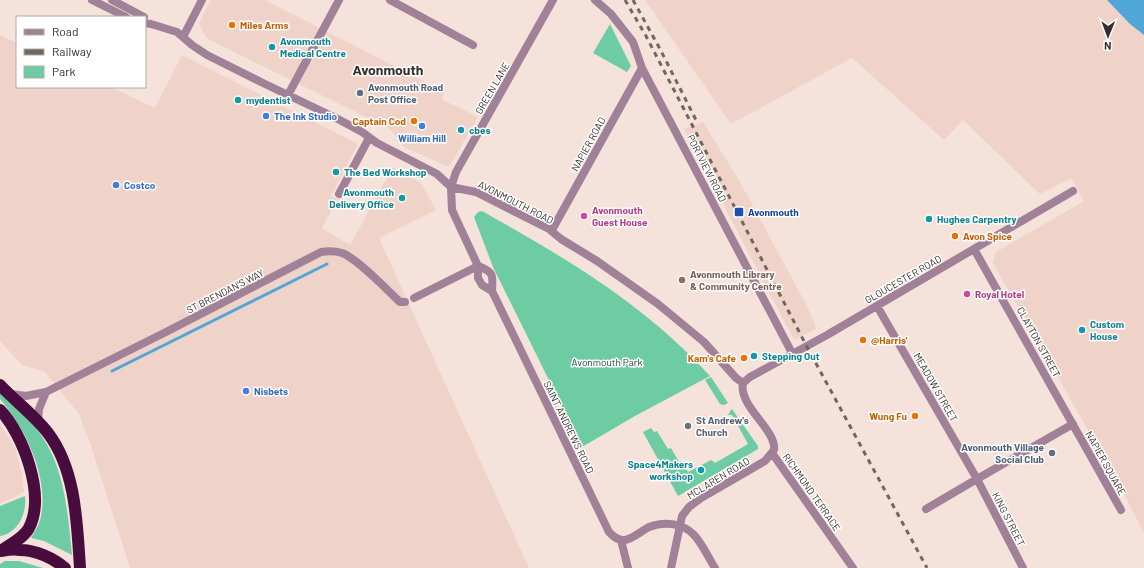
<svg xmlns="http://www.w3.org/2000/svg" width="1144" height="568" viewBox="0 0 1144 568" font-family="Barlow,sans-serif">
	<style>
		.built { fill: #efd3c9 }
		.green { fill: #6ecca4 }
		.water { fill: #50a6d6 }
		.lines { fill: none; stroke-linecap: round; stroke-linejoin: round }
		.stream { stroke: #50a6d6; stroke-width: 3 }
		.street { stroke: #a08197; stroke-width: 8 }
		.highway { stroke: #490c3e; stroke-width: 12 }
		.rail { stroke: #716661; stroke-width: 3; stroke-dasharray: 5 5; stroke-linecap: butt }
		.food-dot { fill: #e8710a; stroke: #fff; stroke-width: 1.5 }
		.culture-dot { fill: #0f9aa8; stroke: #fff; stroke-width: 1.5 }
		.service-dot { fill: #5c6f8a; stroke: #fff; stroke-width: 1.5 }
		.shop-dot { fill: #3f7fe0; stroke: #fff; stroke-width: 1.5 }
		.transit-dot { fill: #1a4fb4; stroke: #fff; stroke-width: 1.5 }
		.hotel-dot { fill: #d1479c; stroke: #fff; stroke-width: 1.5 }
		.education-dot { fill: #8d6e63; stroke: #fff; stroke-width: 1.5 }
		.worship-dot { fill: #6b7280; stroke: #fff; stroke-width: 1.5 }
		.labels { text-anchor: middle; stroke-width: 3; stroke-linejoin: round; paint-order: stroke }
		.food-label { font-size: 10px; font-weight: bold; fill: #c56008; stroke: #fff; text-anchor: start }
		.culture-label { font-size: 10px; font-weight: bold; fill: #0d838f; stroke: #fff; text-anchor: start }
		.service-label { font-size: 10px; font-weight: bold; fill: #4e5e75; stroke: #fff; text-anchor: start }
		.street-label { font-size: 10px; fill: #352e2b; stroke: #fff }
		.shop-label { font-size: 10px; font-weight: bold; fill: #366cbe; stroke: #fff; text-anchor: start }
		.hotel-label { font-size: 10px; font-weight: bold; fill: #b23c85; stroke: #fff; text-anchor: start }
		.transit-label { font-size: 10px; font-weight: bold; fill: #164399; stroke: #fff; text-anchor: start }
		.education-label { font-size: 10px; font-weight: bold; fill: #785e54; stroke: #fff; text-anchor: start }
		.park-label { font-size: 10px; fill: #184231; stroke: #fff }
		.worship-label { font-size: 10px; font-weight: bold; fill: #5b616d; stroke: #fff; text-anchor: start }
		.district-label { font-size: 14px; font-weight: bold; fill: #352e2b; stroke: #fff }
	</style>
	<rect width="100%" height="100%" fill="#f5e2da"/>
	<path class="built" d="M211 0H265L445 92 441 99 478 117 449 167 404 147 390 129 206 38 199 23Z
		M645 0H1144V533L1121 488 993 263 996 252 1084 201 1071 178 1040 194 963 120 944 140 852 58 731 124Z
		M0 35 17 43V87H111L155 108 182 55 358 144 331 196 337 199 322 228 350 245 393 167 421 183 436 210 379 238 529 568H130L90 443 79 414 45 372 22 365 0 341Z
		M703 122 740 182 807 306 815 325 816 329 794 340 684 129Z
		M0 424 15 448 22 476 24 492 0 504Z"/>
	<path class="green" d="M610 24 631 66 627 72 593 53Z
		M482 211C566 258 644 304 710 376L635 416 582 447 493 267 474 217 478 212Z
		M711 377 728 403 724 405 720 404 705 380Z
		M0 392C11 403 22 413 33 425 65 461 67 509 72 555L44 541 31 538C35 531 40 524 41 516 49 476 25 428 0 399Z
		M732 409 758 446V449L678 496 643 432 651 428 654 432 657 431 668 449 671 448 679 462 681 461 688 472 711 460 715 463 748 444 732 415H728L731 410Z
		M25 496C27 512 19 533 0 536V506Z
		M5 561H19L43 568H0V564Z"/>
	<path class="water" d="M1107 0H1144V35L1130 24Z"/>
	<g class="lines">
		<path class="stream" d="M112 371 327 264"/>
		<path class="street" d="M92 0 126 17
			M112 0 144 17
			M390 0 473 45
			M595 0 611 14 633 42 642 68 792 353
			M145 23 151 24 177 32 192 45 207 55 265 84 336 118 362 132 377 143 437 174 451 187 476 192 549 229 561 239 597 261 658 304 704 342 736 378 743 383
			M183 37 202 0
			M288 95 339 0
			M339 194 369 138
			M552 230 642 68
			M974 249 1121 510
			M478 266C494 272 493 275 492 291L609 532C624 549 634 535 649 527 664 521 682 523 693 534 701 541 709 559 715 568
			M492 291 482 285 478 278V266L452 210 451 187 456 172 553 0
			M414 298 478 266
			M877 306 977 479 1023 568
			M743 383 750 377 827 335 1073 191
			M11 394 26 396 46 392 166 332 321 252C328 251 335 251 342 253 358 259 386 289 400 302H405
			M38 421 39 409 46 392
			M772 453 853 568
			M926 509 977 479 1073 424
			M621 540 628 568
			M671 568 682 516 689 507 701 498 765 461 774 450C777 430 738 406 743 383"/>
		<path class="highway" d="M0 385C15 401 34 415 48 433 76 470 77 523 80 568
			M0 410C23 434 46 495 29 528 24 538 10 544 1 551
			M1 551C7 550 14 549 20 550 36 550 53 558 65 568"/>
		<path class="rail" d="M625 0 646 36 806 345 927 568
			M633 0 660 49 696 120"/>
	</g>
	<g class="food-dot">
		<circle cx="232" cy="25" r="4"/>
		<circle cx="414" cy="121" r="4"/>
		<circle cx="955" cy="236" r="4"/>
		<circle cx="863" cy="340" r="4"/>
		<circle cx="744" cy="358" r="4"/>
		<circle cx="915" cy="416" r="4"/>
	</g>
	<g class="culture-dot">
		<circle cx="272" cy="47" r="4"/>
		<circle cx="238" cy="100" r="4"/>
		<circle cx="461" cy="130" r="4"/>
		<circle cx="336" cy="172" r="4"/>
		<circle cx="402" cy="198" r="4"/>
		<circle cx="929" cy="219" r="4"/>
		<circle cx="1082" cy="330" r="4"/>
		<circle cx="754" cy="356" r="4"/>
		<circle cx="701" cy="470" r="4"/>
	</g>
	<g class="service-dot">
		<circle cx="360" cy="93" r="4"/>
		<circle cx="1052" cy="453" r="4"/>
	</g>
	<g class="shop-dot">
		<circle cx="266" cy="116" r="4"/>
		<circle cx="422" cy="126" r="4"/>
		<circle cx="116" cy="185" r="4"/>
		<circle cx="246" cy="391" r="4"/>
	</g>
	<rect class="transit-dot" x="734" y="207" width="10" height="10" rx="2"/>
	<g class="hotel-dot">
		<circle cx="584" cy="216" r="4"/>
		<circle cx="967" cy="294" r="4"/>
	</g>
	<circle class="education-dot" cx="682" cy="280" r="4"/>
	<circle class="worship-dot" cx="688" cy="426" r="4"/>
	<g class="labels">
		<g class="food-label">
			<text x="240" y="29">Miles Arms</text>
			<text x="406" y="125" text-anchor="end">Captain Cod</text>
			<text x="963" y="240">Avon Spice</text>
			<text x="871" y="344">@Harris'</text>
			<text x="736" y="362" text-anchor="end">Kam's Cafe</text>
			<text x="907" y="420" text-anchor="end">Wung Fu</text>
		</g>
		<g class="culture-label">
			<text x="280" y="45">Avonmouth<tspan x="280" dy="12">Medical Centre</tspan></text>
			<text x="246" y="104">mydentist</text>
			<text x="469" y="134">cbes</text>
			<text x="344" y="176">The Bed Workshop</text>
			<text x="394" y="196" text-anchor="end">Avonmouth<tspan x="394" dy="12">Delivery Office</tspan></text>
			<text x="937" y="223">Hughes Carpentry</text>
			<text x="1090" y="328">Custom<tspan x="1090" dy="12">House</tspan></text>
			<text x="762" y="360">Stepping Out</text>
			<text x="693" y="468" text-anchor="end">Space4Makers<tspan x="693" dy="12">workshop</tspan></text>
		</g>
		<g class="service-label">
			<text x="368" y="91">Avonmouth Road<tspan x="368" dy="12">Post Office</tspan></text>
			<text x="1044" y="451" text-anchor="end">Avonmouth Village<tspan x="1044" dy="12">Social Club</tspan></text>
		</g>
		<g class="street-label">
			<text transform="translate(492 88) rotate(-60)" y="4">GREEN LANE</text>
			<text transform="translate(588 144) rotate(-61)" y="4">NAPIER ROAD</text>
			<text transform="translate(707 168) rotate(63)" y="4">PORTVIEW ROAD</text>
			<text transform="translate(516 202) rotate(27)" y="4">AVONMOUTH ROAD</text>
			<text transform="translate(903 279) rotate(-30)" y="4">GLOUCESTER ROAD</text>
			<text transform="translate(225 291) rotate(-27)" y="4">ST BRENDAN'S WAY</text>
			<text transform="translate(1039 342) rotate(61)" y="4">CLAYTON STREET</text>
			<text transform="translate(936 387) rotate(60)" y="4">MEADOW STREET</text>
			<text transform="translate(569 427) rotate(64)" y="4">SAINT ANDREWS ROAD</text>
			<text transform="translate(1106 463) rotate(61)" y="4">NAPIER SQUARE</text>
			<text transform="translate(718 478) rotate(-31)" y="4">MCLAREN ROAD</text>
			<text transform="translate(812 492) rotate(55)" y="4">RICHMOND TERRACE</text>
			<text transform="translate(1009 519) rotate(63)" y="4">KING STREET</text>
		</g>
		<g class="shop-label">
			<text x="274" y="120">The Ink Studio</text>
			<text x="422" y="142" text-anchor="middle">William Hill</text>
			<text x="124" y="189">Costco</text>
			<text x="254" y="395">Nisbets</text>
		</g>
		<g class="hotel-label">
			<text x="592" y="214">Avonmouth<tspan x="592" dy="12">Guest House</tspan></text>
			<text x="975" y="298">Royal Hotel</text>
		</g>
		<g class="transit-label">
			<text x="748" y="216">Avonmouth</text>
		</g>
		<g class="education-label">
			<text x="690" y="278">Avonmouth Library<tspan x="690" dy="12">&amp; Community Centre</tspan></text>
		</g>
		<g class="park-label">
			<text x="607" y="366">Avonmouth Park</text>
		</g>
		<g class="worship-label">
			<text x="696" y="424">St Andrew's<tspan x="696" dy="12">Church</tspan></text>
		</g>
		<g class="district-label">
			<text x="388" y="75">Avonmouth</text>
		</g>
	</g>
	<rect x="16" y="16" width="130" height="72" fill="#ffffff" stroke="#aeabaa"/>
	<rect x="24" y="29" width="20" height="6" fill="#a08197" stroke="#aeabaa"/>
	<text x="52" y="36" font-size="12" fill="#352e2b">Road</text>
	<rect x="24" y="49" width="20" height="6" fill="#716661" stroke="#aeabaa"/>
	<text x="52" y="56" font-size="12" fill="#352e2b">Railway</text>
	<rect x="24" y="66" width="20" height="12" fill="#6ecca4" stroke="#aeabaa"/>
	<text x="52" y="76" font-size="12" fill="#352e2b">Park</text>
	<g transform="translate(1108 36) rotate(181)" stroke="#ffffff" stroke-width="3" paint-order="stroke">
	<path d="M0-3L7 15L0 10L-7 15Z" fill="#352e2b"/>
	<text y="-6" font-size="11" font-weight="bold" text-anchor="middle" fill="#352e2b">N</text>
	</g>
</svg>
